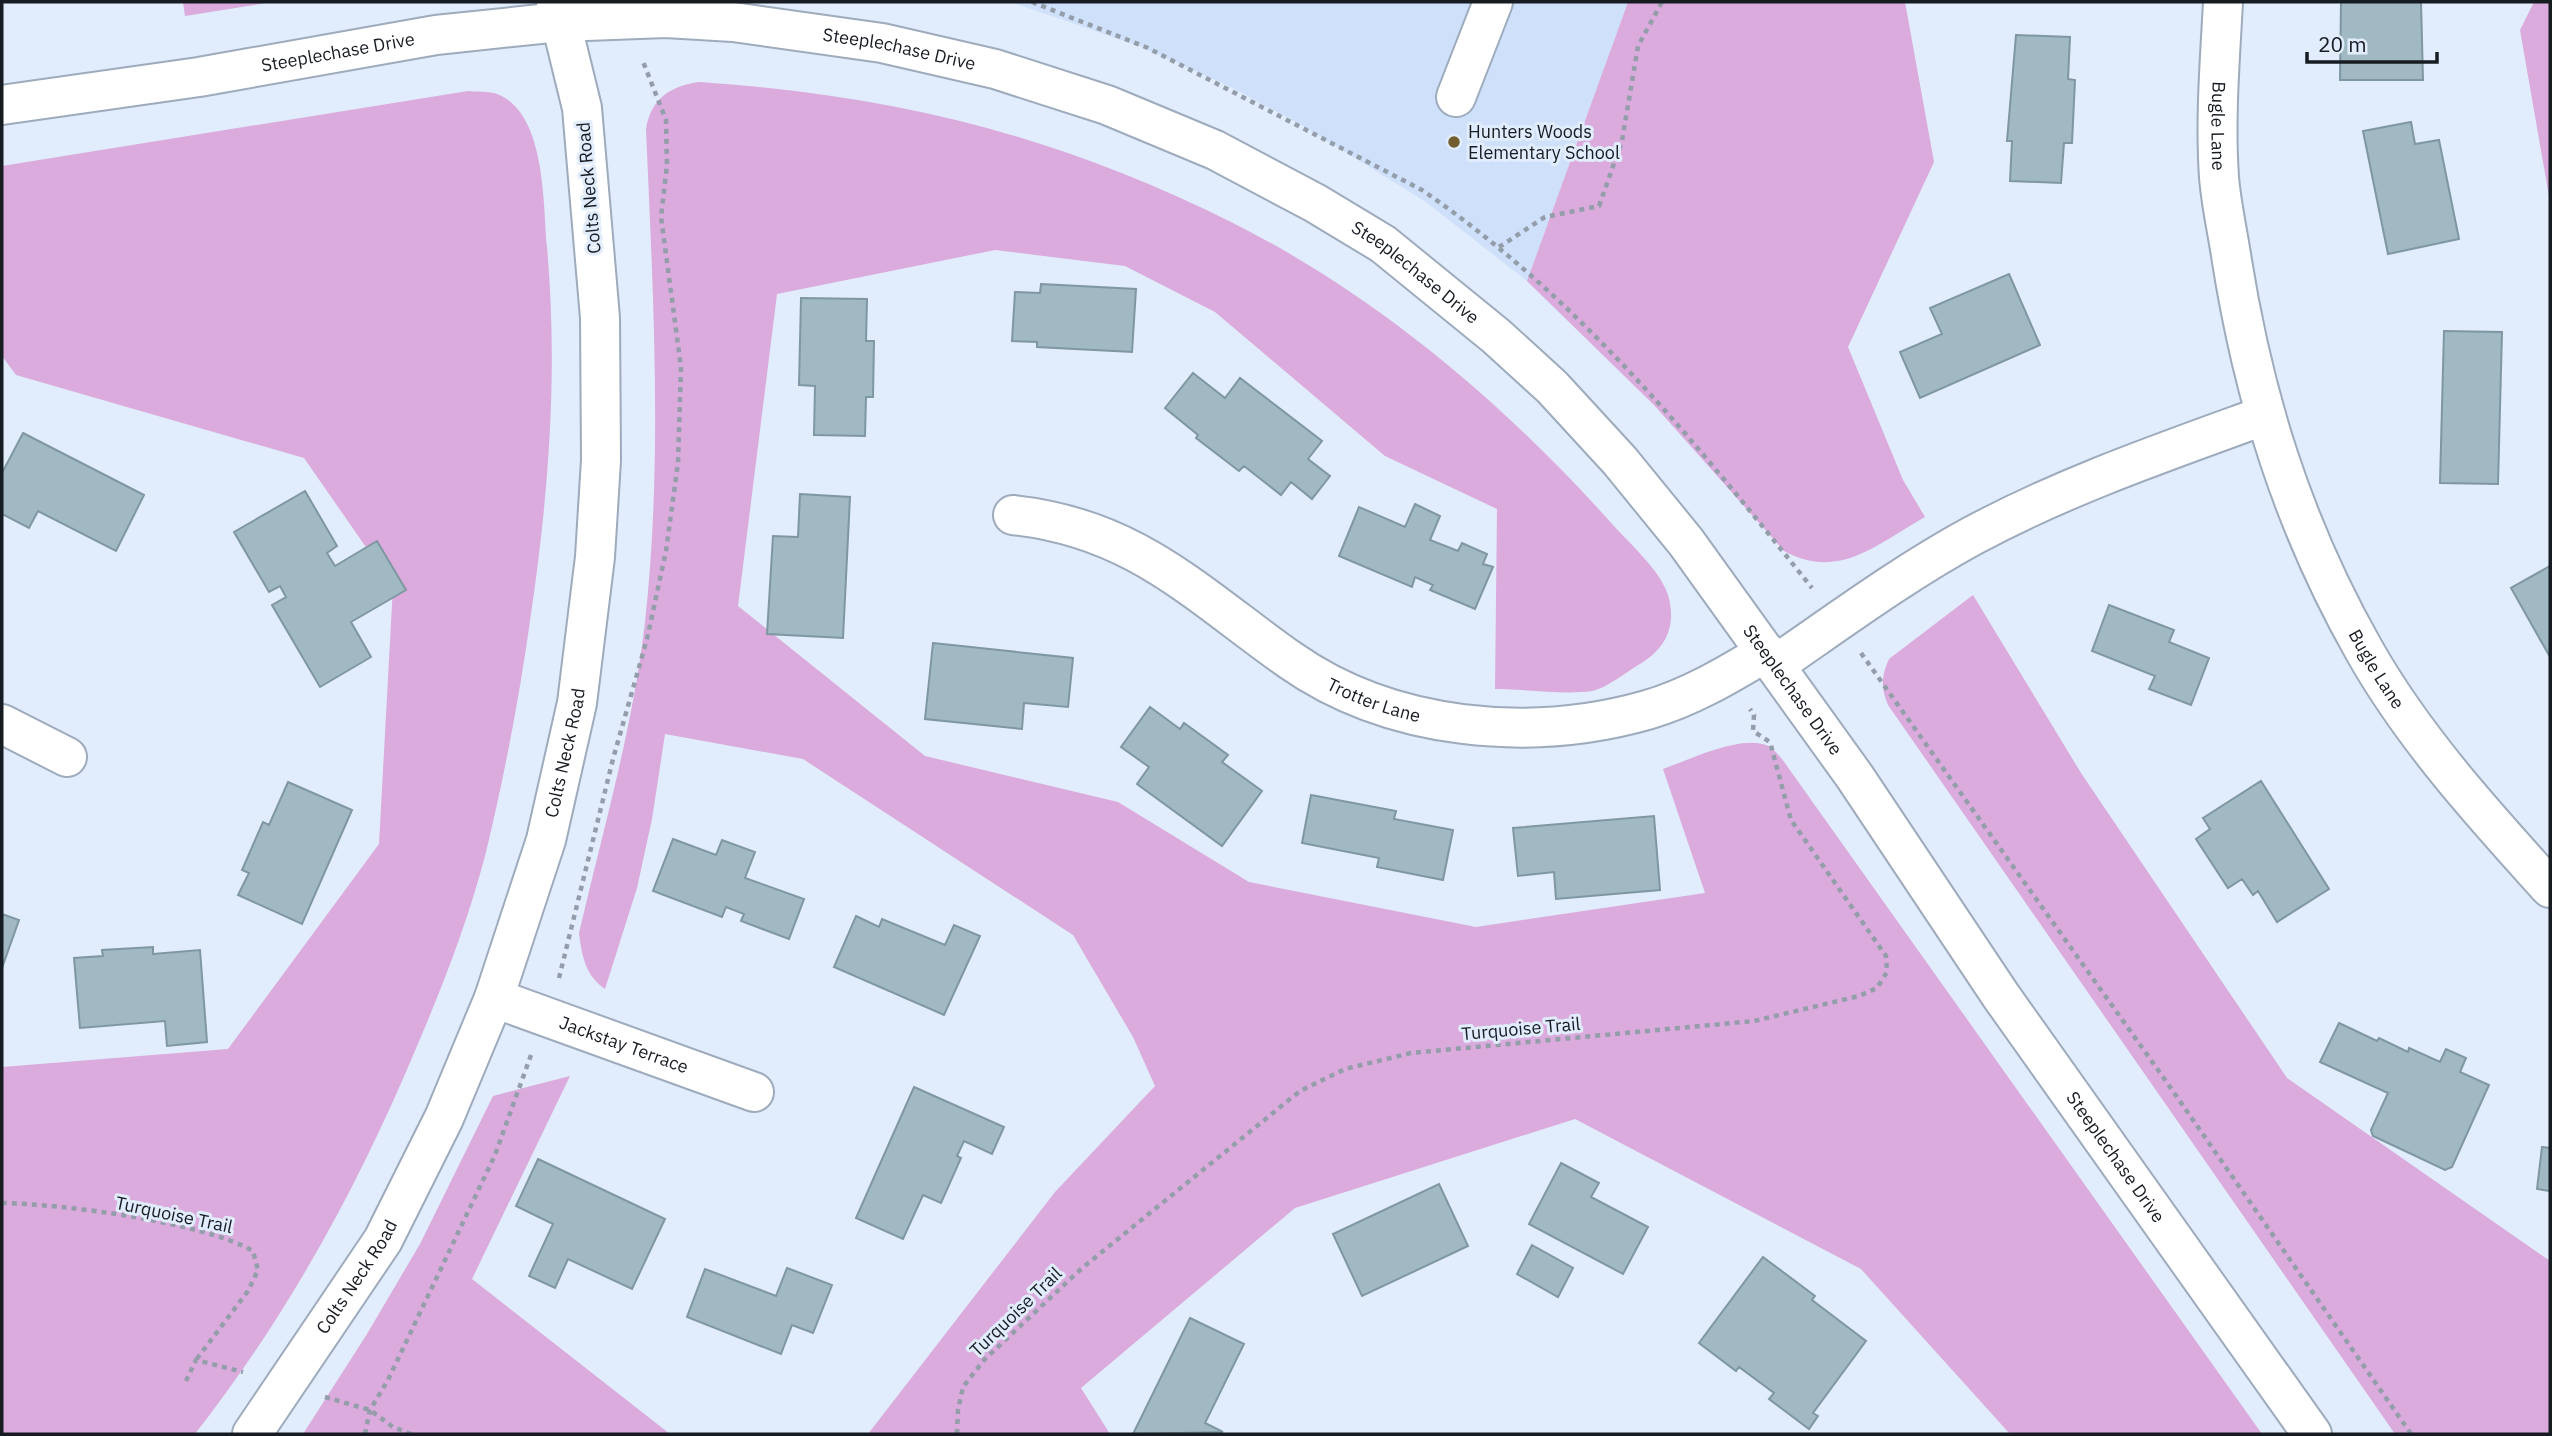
<svg xmlns="http://www.w3.org/2000/svg" width="2552" height="1436" viewBox="0 0 2552 1436" font-family="'IBM Plex Sans',sans-serif">
	<style>
		.built { fill: #cee0fa }
		.forest { fill: #daabdc }
		.building { fill: #a0b9c3; stroke: #7f97a1; stroke-width: 2 }
		.lines { fill: none; stroke-linecap: round; stroke-linejoin: round }
		.minor-casing { stroke: #9dabbd; stroke-width: 42 }
		.path { stroke: #949daa; stroke-width: 4.5; stroke-dasharray: 5 5; stroke-linecap: butt }
		.minor { stroke: #fff; stroke-width: 38 }
		.poi-dot { fill: #725d2c; stroke: #e1ecfc; stroke-width: 2.5 }
		.labels { text-anchor: middle; stroke-width: 6; stroke-linejoin: round; paint-order: stroke }
		.street-label { font-size: 18px; fill: #171c23; stroke: #e1ecfc }
		.poi-label { font-size: 18px; fill: #171c23; stroke: #e1ecfc; text-anchor: start }
	</style>
	<rect width="100%" height="100%" fill="#e1ecfc"/>
	<path class="built" d="M1011 2H1628L1527 281 1426 202 1305 127 1233 88 1142 47Z"/>
	<path class="forest" d="M183 2H273L185 16Z
		M1628 2H1905L1934 162 1848 347 1903 480 1925 517C1877 544 1839 581 1784 551L1654 405 1527 281Z
		M2534 2H2550V202L2520 30Z
		M699 82C894 95 1057 135 1233 223 1378 296 1506 405 1613 525 1631 545 1660 570 1668 595 1677 625 1666 649 1640 664 1626 672 1607 688 1592 691 1564 695 1525 689 1495 689L1497 509 1385 456 1215 312 1125 266 995 250 777 294 738 606 925 756 1118 802 1249 882 1476 927 1705 893 1663 769C1689 760 1745 732 1770 747 1774 749 1778 755 1782 759L2262 1434H2010L1861 1269 1575 1119 1295 1208 1081 1388 1110 1434H868L1055 1192 1155 1086 1133 1037 1073 935 803 759 665 734 652 819 637 888 605 989C585 975 582 956 579 933 603 830 633 728 645 622 663 459 653 293 646 129 651 99 670 86 699 82Z
		M468 91C477 92 489 91 497 94 546 113 543 203 547 247 558 371 549 491 531 614 520 694 505 773 486 852 469 918 444 983 417 1046 359 1185 288 1315 195 1434H2V1067L228 1049 379 844 393 586 304 458 16 375 2 356V166Z
		M1973 595 2081 773 2287 1078 2550 1261V1434H2395L1888 705C1881 688 1881 677 1889 659Z
		M570 1076 472 1279 670 1434H303L367 1334 420 1244 493 1096Z"/>
	<path class="building" d="M2341 2H2421L2423 80H2340Z
		M2016 35 2070 37 2068 79 2075 80 2072 143H2064L2061 183 2010 181 2012 141H2007Z
		M2411 122 2415 144 2439 140 2459 239 2388 254 2363 131Z
		M2009 274 2040 345 1920 398 1900 352 1942 334 1930 308Z
		M1041 284 1136 289 1132 352 1037 347V342L1012 341 1015 292 1040 293Z
		M801 298 867 299 866 341H874L873 397H866L865 436 814 435 815 386 799 385Z
		M2444 331 2502 332 2498 484 2440 483Z
		M1193 373 1225 398 1240 378 1322 441 1308 459 1330 476 1312 499 1291 482 1281 495 1244 466 1239 471 1196 438 1198 435 1165 408Z
		M23 433 144 495 116 551 38 511 29 528 2 514V473Z
		M305 491 337 546 327 553 335 566 377 541 406 590 351 622 371 657 320 687 272 605 286 597 280 586 269 592 234 532Z
		M800 494 850 497 843 638 767 634 773 536 798 537Z
		M1415 504 1440 516 1430 540 1458 551 1462 543 1487 554 1483 564 1493 567 1475 609 1430 590 1433 585 1415 577 1412 587 1339 556 1359 507 1405 527Z
		M2550 566V657L2511 588Z
		M2109 605 2174 630 2169 642 2209 658 2191 705 2149 689 2155 676 2092 651Z
		M933 643 1073 658 1068 707 1024 703 1022 729 925 719Z
		M1150 707 1180 729 1184 723 1228 755 1222 762 1262 791 1222 846 1137 784 1149 767 1121 747Z
		M2261 781 2329 889 2277 922 2258 891 2253 895 2242 879 2228 888 2196 839 2210 829 2203 818Z
		M288 782 352 810 302 924 238 895 249 873 242 870 263 822 269 825Z
		M1311 795 1396 811 1394 819 1453 830 1443 880 1377 867 1379 858 1302 843Z
		M1654 816 1660 890 1556 899 1554 872 1518 876 1513 828Z
		M673 839 716 855 722 840 755 852 745 878 804 899 789 939 741 921 744 914 726 907 722 917 653 891Z
		M2 914 19 920 2 968Z
		M856 916 879 927 882 919 945 945 954 925 980 936 944 1015 834 967Z
		M153 947V954L200 950 207 1042 167 1046 165 1021 80 1028 74 958 103 956 102 950Z
		M2339 1023 2377 1041 2379 1038 2408 1052 2409 1048 2440 1062 2446 1049 2466 1058 2460 1072 2489 1085 2452 1167 2445 1170 2373 1136 2371 1130 2388 1093 2320 1062Z
		M914 1087 1004 1127 992 1154 964 1141 957 1156 961 1158 941 1203 923 1195 903 1239 856 1218Z
		M2542 1147 2550 1148V1191L2537 1189Z
		M538 1159 665 1219 632 1289 568 1259 555 1288 529 1276 553 1224 516 1206Z
		M1561 1163 1599 1183 1591 1197 1648 1227 1623 1274 1529 1224Z
		M1439 1184 1468 1246 1362 1296 1333 1234Z
		M1532 1245 1573 1268 1558 1297 1517 1274Z
		M1763 1257 1815 1296 1812 1300 1866 1341 1813 1413 1818 1416 1809 1429 1769 1399 1774 1393 1739 1367 1736 1371 1699 1343Z
		M787 1268 832 1285 813 1333 792 1325 781 1354 687 1317 705 1269 776 1296Z
		M1190 1318 1244 1344 1205 1423 1223 1432 1133 1434Z"/>
	<g class="lines">
		<g class="minor-casing">
			<g id="minor">
				<path id="s1" d="M2223 2C2220 60 2215 118 2219 177 2221 203 2227 229 2231 255 2253 396 2293 525 2364 650 2413 737 2483 814 2550 888"/>
				<path d="M1456 97 1493 2"/>
				<path id="s2" d="M2 105 199 77 436 35 560 22 666 18 733 22 882 43 995 69 1107 105 1215 150 1315 203 1383 244 1496 336 1552 387 1620 461 1686 542 1855 777 2001 996 2312 1434"/>
				<path id="s3" d="M1013 515C1135 528 1195 593 1290 660 1391 731 1531 743 1647 710 1689 698 1728 675 1766 652"/>
				<path d="M1775 665C1839 621 1904 573 1972 536 2065 486 2164 452 2263 416"/>
				<path d="M2 724 67 757"/>
				<path id="s4" d="M494 998 754 1092"/>
				<path id="s5" d="M252 1434 383 1240 444 1118 494 998 546 840 577 703 595 557 601 460 600 318 582 108 556 2"/>
			</g>
		</g>
		<path class="path" d="M1032 2 1148 48 1422 190C1579 298 1694 440 1812 588
			M1499 247 1545 217 1599 206 1622 141 1638 46 1662 2
			M1861 653 2168 1084 2411 1434
			M559 978 613 759 647 639 666 551 678 463 681 367 661 217 667 165 666 120 642 59
			M2 1203C62 1204 203 1222 253 1251L258 1270 248 1291 196 1360
			M186 1381 196 1360 243 1372
			M325 1397 370 1410 393 1427 411 1434
			M365 1434 370 1410 388 1380 495 1155 531 1055
			M957 1434 958 1410 963 1387 984 1360 1081 1269 1300 1091 1345 1069 1411 1053 1754 1021 1859 996 1877 988 1887 972 1886 956 1791 820 1770 742 1753 731 1754 715 1750 709"/>
		<use href="#minor" class="minor"/>
	</g>
	<circle class="poi-dot" cx="1454" cy="142" r="7"/>
	<g class="labels">
		<g class="street-label">
			<text dy="6" stroke="none"><textPath href="#s2" startOffset="906">Steeplechase Drive</textPath></text>
			<text dy="6" stroke="none"><textPath href="#s2" startOffset="340">Steeplechase Drive</textPath></text>
			<text dy="6" stroke="none"><textPath href="#s1" startOffset="124">Bugle Lane</textPath></text>
			<text transform="translate(589 188) rotate(-95)" y="6">Colts Neck Road</text>
			<text dy="6" stroke="none"><textPath href="#s2" startOffset="1474">Steeplechase Drive</textPath></text>
			<text dy="6" stroke="none"><textPath href="#s1" startOffset="696">Bugle Lane</textPath></text>
			<text dy="6" stroke="none"><textPath href="#s2" startOffset="2040">Steeplechase Drive</textPath></text>
			<text dy="6" stroke="none"><textPath href="#s3" startOffset="411">Trotter Lane</textPath></text>
			<text dy="6" stroke="none"><textPath href="#s5" startOffset="756">Colts Neck Road</textPath></text>
			<text transform="translate(1521 1029) rotate(-5)" y="6">Turquoise Trail</text>
			<text dy="6" stroke="none"><textPath href="#s4" startOffset="138">Jackstay Terrace</textPath></text>
			<text dy="6" stroke="none"><textPath href="#s2" startOffset="2608">Steeplechase Drive</textPath></text>
			<text transform="translate(174 1215) rotate(12)" y="6">Turquoise Trail</text>
			<text dy="6" stroke="none"><textPath href="#s5" startOffset="189">Colts Neck Road</textPath></text>
			<text transform="translate(1016 1312) rotate(-44)" y="6">Turquoise Trail</text>
		</g>
		<g class="poi-label">
			<text x="1468" y="138">Hunters Woods<tspan x="1468" dy="21">Elementary School</tspan></text>
		</g>
	</g>
	<rect width="2552" height="1436" fill="none" stroke="#171c23" stroke-width="7"/>
	<path d="M2307 52v10h130v-10" fill="none" stroke="#171c23" stroke-width="3.5"/>
	<text x="2318" y="52" font-size="21" fill="#171c23" stroke="#e1ecfc" stroke-width="5" paint-order="stroke">20 m</text>
</svg>
